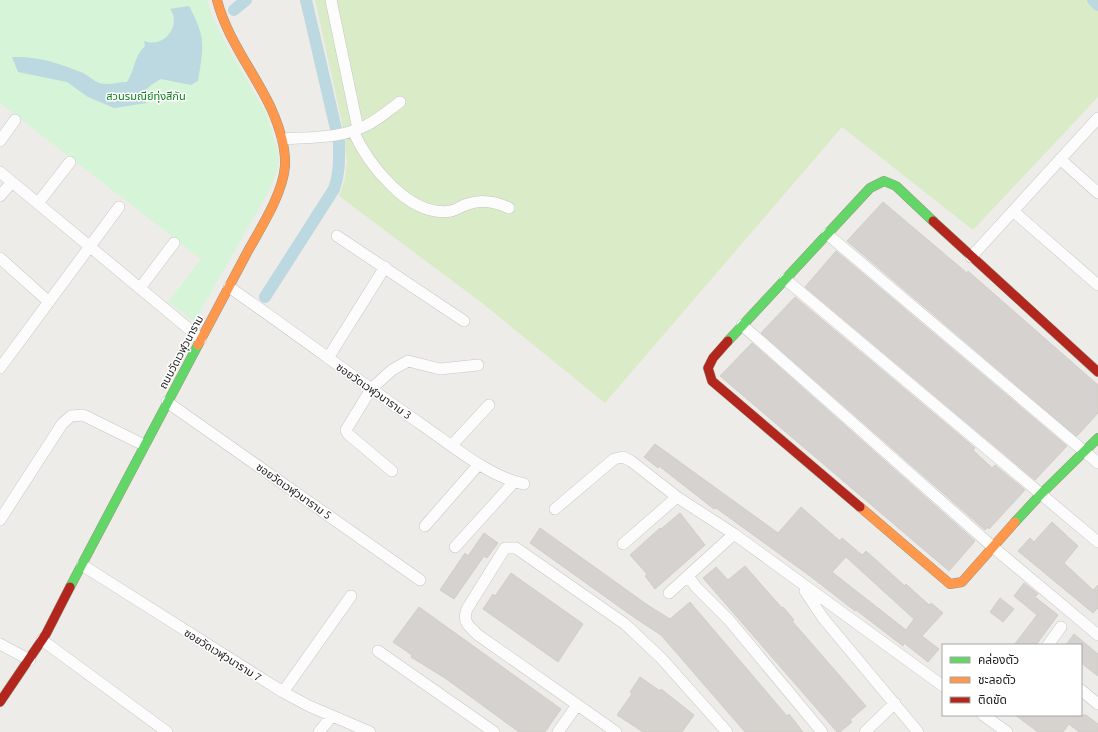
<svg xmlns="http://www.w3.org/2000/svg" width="1098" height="732" viewBox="0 0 1098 732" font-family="Ubuntu,'Noto Sans Thai',sans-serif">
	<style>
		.grass { fill: #d9ebc7 }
		.park { fill: #d6f4d8 }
		.water { fill: #bcd8e1 }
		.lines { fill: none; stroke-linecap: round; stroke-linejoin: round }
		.canal { stroke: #bcd8e1; stroke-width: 12 }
		.building { fill: #d5d2cf; stroke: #d1cec9; fill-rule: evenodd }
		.street-casing { stroke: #c7c6c4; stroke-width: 12 }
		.fast-casing { stroke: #959880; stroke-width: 10 }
		.slow-casing { stroke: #959880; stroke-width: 10 }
		.jam-casing { stroke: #959880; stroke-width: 10 }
		.street { stroke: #fcfcfc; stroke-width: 11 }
		.fast { stroke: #63d668; stroke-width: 9 }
		.slow { stroke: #ff974d; stroke-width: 9 }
		.jam { stroke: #b3261e; stroke-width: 9 }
		.labels { text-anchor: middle; stroke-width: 3; stroke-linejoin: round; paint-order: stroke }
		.park-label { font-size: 11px; fill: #0a8119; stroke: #fff }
		.street-label { font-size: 11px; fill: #202020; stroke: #fff }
	</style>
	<rect width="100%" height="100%" fill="#eeece8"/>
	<path class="grass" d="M315 0H1093L1098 5V97L973 230 842 127 605 403 482 303 339 196 345 179 347 162 342 123Z"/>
	<path class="park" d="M0 0H207L212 15 226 44 266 113 278 152 279 165 270 189 194 322 168 302 201 259 0 103Z"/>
	<path class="water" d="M189 6C206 38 204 46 198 81L191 85 161 79 151 85 140 95 147 103 114 108 88 97 67 82 18 72 12 57C37 56 60 63 83 73 89 76 94 81 99 83 108 86 118 82 127 82 135 70 134 56 145 46L144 41C165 49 182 24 170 9Z"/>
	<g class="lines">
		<path class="canal" d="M1093 0 1098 5
			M234 10 246 0
			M265 297 334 189C340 173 339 159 339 142L306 0"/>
	</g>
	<path class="building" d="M883 202 967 273 968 271 1098 385V413L1078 435 1076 436 847 241Z
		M836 251 1067 446 1035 480 805 287Z
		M795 297 975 448 973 450 992 468 995 465 1025 490 989 529 988 527 985 530 761 333Z
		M752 343 975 541 949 571 720 376Z
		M655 444 778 533 801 507 840 541 842 538 862 555 866 551 905 586 906 584 929 605 931 603 943 613 922 636 939 649 928 662 904 643 903 646 856 610 855 611 810 576 716 508 714 509 659 466 658 468 644 457ZM846 557 914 619 906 630 832 572Z
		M680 513 705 545 655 589 645 576 647 574 630 555 660 528 661 529Z
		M1052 522 1078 546 1064 563 1093 590 1098 585V608L1093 613 1018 551 1030 538 1034 542Z
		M540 528 649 606 670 619 690 602 787 716 789 714 803 732H745L661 635 635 618 530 543Z
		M484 533 498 543 487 558 484 556 454 599 440 590 465 553 468 556Z
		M745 566 782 608 783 607 794 620 792 621 866 706 850 720 852 722 840 732H837L703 578 716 567 728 580Z
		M511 573 583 624 558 662 483 609 493 594 495 596Z
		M1024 583 1038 594 1035 597 1058 615 1036 645H1014L1037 615 1014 596Z
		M1000 598 1014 609 1003 622 990 612Z
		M419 607 561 709 545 732H519L445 678 411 657 412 655 393 642Z
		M1074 634 1098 654V676L1081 663V645H1066Z
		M640 677 660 691 661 689 694 715 682 732H643L617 715 632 694 630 692Z
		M1015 715H1086L1098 724V732H1079L1069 724 1063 732H1038Z"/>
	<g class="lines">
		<g class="street-casing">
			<path id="street" d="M331 0 358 129
				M353 131C368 164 409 218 451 211 457 210 462 205 468 204 482 199 496 202 509 208
				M283 139C311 137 341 139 367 125 379 119 389 110 400 102
				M0 141 15 120
				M1060 159 1098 193
				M0 172 201 339
				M0 196 12 182
				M38 203 70 162
				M1013 211 1098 285
				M827 234 1098 463
				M337 236 464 321
				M971 257 1098 118
				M0 258 49 302
				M785 279 1098 542
				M229 287C295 333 359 381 425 427 454 447 490 477 524 484
				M140 288 174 243
				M742 325 994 548 1098 635
				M328 358 385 267
				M0 368 119 207
				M167 402 420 580
				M452 445 489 405
				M392 471 348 434 346 430 371 389 392 370 408 361 440 369 478 365
				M555 509 614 459 623 457 631 461 677 497 734 534 943 686
				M0 520 62 424 71 416 83 415 144 445
				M425 526 479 464
				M623 544 677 497
				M455 547 514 482
				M82 565 283 692 309 706 370 732
				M688 576 696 587 729 620 822 732
				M805 591 823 618 918 732
				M669 593 734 534
				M42 640 167 732
				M0 644 30 660
				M1048 645 1061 627
				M378 651 494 732
				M1081 690 1098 704
				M283 692 351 596
				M983 715 1007 732
				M319 732 332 716
				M558 732 577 705
				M616 732 478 635C469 626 462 622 467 609L505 548H516L625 624 662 659 727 732
				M865 732 895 703"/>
		</g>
		<g class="fast-casing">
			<path id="fast" d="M728 341 870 188 884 181 896 186 933 221
				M1015 522 1042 493 1098 438
				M70 587 198 345"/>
		</g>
		<g class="slow-casing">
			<path id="slow" d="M198 345C215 313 232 281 249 249 262 226 283 193 285 166 286 146 279 126 271 108 254 72 227 39 217 0
				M860 507 950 584 962 582 1015 522"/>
		</g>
		<g class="jam-casing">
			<path id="jam" d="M933 221 1098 372
				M728 341 713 358 708 368 712 381 860 507
				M0 702 46 634 70 587"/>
		</g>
		<use href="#street" class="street"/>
		<use href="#fast" class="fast"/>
		<use href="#slow" class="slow"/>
		<use href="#jam" class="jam"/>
	</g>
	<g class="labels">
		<g class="park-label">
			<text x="146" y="100">สวนรมณีย์ทุ่งสีกัน</text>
		</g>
		<g class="street-label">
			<text transform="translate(181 352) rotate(-62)" y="4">ถนนวัดเวฬุวนาราม</text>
			<text transform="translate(374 391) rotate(35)" y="4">ซอยวัดเวฬุวนาราม 3</text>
			<text transform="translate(294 491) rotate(35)" y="4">ซอยวัดเวฬุวนาราม 5</text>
			<text transform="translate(223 655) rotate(32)" y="4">ซอยวัดเวฬุวนาราม 7</text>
		</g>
	</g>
	<rect x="942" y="644" width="140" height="72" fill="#ffffff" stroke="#a6a6a6"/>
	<rect x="950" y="657" width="20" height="6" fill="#63d668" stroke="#a6a6a6"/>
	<text x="978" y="664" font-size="12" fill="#202020">คล่องตัว</text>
	<rect x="950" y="677" width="20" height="6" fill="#ff974d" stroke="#a6a6a6"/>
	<text x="978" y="684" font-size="12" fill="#202020">ชะลอตัว</text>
	<rect x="950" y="697" width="20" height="6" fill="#b3261e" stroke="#a6a6a6"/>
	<text x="978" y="704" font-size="12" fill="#202020">ติดขัด</text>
</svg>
